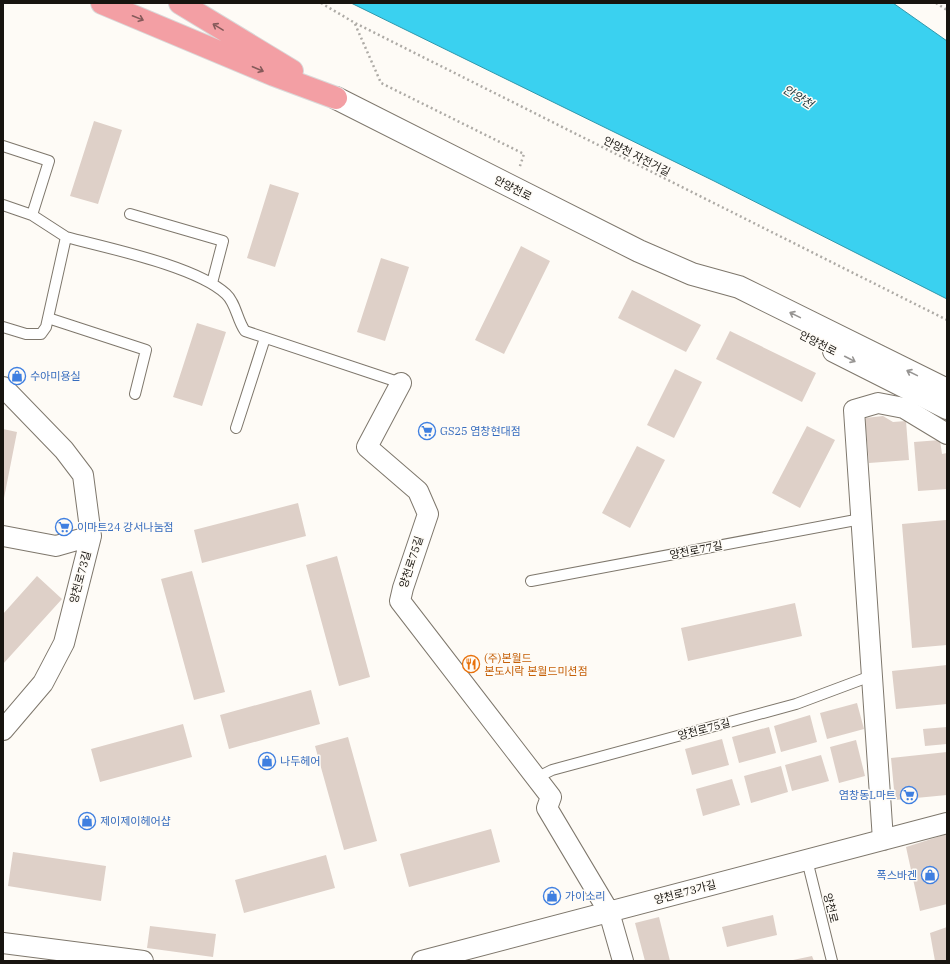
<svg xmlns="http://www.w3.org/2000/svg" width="950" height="964" viewBox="0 0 950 964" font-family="'IBM Plex Serif','Noto Sans KR',serif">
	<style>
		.water { fill: #3ad1f0; stroke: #3098ac }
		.building { fill: #ded0c8 }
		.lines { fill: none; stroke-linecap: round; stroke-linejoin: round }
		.service-casing { stroke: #7e776c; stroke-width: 12 }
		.minor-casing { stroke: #7e776c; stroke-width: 22 }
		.secondary-casing { stroke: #7e776c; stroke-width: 24 }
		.trunk-casing { stroke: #dad9d9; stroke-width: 24 }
		.path { stroke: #aeaba6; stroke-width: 2.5; stroke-dasharray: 2 3; stroke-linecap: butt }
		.service { stroke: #fff; stroke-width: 10 }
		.minor { stroke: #fff; stroke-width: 20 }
		.secondary { stroke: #fff; stroke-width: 22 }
		.trunk { stroke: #f39fa4; stroke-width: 22 }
		.oneway { stroke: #855a5a }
		.oneway2 { stroke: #979593 }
		.labels { text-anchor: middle; stroke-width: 3; stroke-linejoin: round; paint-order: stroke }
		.street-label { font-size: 11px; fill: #17140f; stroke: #fefbf6 }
		.shop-label { font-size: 11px; fill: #366cbe; stroke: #fefbf6; text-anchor: start }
		.food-label { font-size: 11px; fill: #c56008; stroke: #fefbf6; text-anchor: start }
		.water-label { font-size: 12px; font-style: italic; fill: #1e363c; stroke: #fefbf6 }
	</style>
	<rect width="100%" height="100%" fill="#fefbf6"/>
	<path class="water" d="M351 3H893L947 41V299L714 181Z"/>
	<path class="building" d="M94 121 122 130 98 204 70 196Z
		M270 184 299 193 275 267 247 258Z
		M521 246 550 261 504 354 475 340Z
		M381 258 409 267 385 341 357 332Z
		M632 290 701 325 686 352 618 318Z
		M197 323 226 332 202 406 173 397Z
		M730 331 816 373 802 402 716 359Z
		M675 369 702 382 674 438 647 425Z
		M883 416 893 422 906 421 909 460 869 463 865 418Z
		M807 426 835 440 800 508 772 493Z
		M3 429 17 432 4 498H3Z
		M940 440 942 454 947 453V489L918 491 914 442Z
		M637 446 665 460 630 528 602 513Z
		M298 503 306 536 202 563 194 530Z
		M946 520 947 645 912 648 902 524Z
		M337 556 370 677 339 686 306 565Z
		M192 571 225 692 194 700 161 579Z
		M37 576 62 599 3 664V614Z
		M795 603 802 636 688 661 681 628Z
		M947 665V704L896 709 892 671Z
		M311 690 320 724 229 749 220 715Z
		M857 703 864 729 827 739 820 713Z
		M810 715 817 742 781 752 774 726Z
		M183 724 192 757 100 782 91 749Z
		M769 727 776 753 739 763 732 737Z
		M947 727V744L925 746 923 729Z
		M348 737 377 841 344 850 315 746Z
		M722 739 729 765 692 775 685 749Z
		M856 740 865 776 839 783 830 747Z
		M947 752V795L895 800 891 758Z
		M821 755 829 781 792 791 785 765Z
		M781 766 788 792 751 803 744 776Z
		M732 779 740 805 703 816 696 789Z
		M491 829 500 862 409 887 400 854Z
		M947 834V904L920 911 906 847Z
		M13 852 106 866 101 901 8 886Z
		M326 855 335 888 244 913 235 880Z
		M773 915 777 935 727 947 722 927Z
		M659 917 670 961H645L635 923Z
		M150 926 216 934 213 957 147 948Z
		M947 927V961H935L930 933Z
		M812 956 814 961H793V960Z"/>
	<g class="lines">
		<g class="service-casing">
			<path id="service" d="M3 146 49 161 32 215
				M3 205 32 215 66 237
				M130 214 223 241 212 283
				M48 318 146 350 135 394
				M3 327 26 334H41L46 327 66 237C107 248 196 266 226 294 236 303 237 320 245 331L401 383
				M236 428 265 338
				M531 581 861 519
				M536 778 552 770 796 704 871 676
				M807 860 832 961"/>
		</g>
		<g class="minor-casing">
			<path id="minor" d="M401 383 367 447 418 491 428 514 403 588 400 601 551 797 547 808 609 912 623 961
				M3 387 64 450 83 475 91 536 64 643 43 683 3 730
				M3 536 56 546 91 536
				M883 840 854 410 878 403 904 408 947 434
				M3 943 143 961
				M422 961 947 823"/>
		</g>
		<g class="secondary-casing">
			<path id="secondary" d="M336 98 639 251 692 274 739 287 947 390
				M834 351 947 408"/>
		</g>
		<g class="trunk-casing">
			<path id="trunk" d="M102 3 274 75 336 98
				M180 3 292 71"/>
		</g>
		<path class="path" d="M321 3 355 23 947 320
			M936 3 947 10
			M355 24 381 83 524 154 519 169"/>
		<use href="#service" class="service"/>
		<use href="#minor" class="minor"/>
		<use href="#secondary" class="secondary"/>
		<use href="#trunk" class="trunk"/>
	</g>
	<defs><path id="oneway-shaft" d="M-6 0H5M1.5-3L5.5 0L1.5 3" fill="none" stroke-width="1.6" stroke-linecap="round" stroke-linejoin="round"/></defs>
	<g class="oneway">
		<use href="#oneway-shaft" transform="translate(138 18) rotate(22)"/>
		<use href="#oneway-shaft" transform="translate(218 27) rotate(-149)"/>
		<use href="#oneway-shaft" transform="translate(258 69) rotate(23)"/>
	</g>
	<g class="oneway2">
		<use href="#oneway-shaft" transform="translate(795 315) rotate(-154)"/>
		<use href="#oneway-shaft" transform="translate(850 359) rotate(27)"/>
		<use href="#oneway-shaft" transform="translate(912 373) rotate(-154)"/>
	</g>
	<defs>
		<g id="shop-ring" transform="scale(0.9)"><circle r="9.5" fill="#fefbf6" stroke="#3f7fe0" stroke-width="1.5"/><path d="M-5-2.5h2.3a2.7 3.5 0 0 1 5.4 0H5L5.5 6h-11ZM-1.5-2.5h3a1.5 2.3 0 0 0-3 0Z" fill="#3f7fe0"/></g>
		<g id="supermarket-ring" transform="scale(0.9)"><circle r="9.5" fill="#fefbf6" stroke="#3f7fe0" stroke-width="1.5"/><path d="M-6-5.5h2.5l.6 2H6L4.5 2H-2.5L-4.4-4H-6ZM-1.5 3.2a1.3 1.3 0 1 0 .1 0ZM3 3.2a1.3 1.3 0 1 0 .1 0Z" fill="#3f7fe0"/></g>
		<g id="restaurant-ring" transform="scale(0.9)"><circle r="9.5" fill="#fefbf6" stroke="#e8710a" stroke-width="1.5"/><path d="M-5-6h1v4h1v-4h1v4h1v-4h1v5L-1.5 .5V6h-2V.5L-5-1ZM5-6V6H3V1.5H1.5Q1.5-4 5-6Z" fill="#e8710a"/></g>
	</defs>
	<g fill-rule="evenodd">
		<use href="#shop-ring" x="17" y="376"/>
		<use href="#supermarket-ring" x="427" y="431"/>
		<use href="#supermarket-ring" x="64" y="527"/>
		<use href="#restaurant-ring" x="471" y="664"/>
		<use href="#shop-ring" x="267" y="761"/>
		<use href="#supermarket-ring" x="909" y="795"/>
		<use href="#shop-ring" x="87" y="821"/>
		<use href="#shop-ring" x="930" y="875"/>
		<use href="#shop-ring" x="552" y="896"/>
	</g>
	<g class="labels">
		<g class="street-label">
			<text transform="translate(637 156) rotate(27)" y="4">안양천 자전거길</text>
			<text transform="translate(513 188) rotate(27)" y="4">안양천로</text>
			<text transform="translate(818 343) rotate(27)" y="4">안양천로</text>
			<text transform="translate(696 550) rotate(-11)" y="4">양천로77길</text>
			<text transform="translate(411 562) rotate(-72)" y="4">양천로75길</text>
			<text transform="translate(80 577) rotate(-75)" y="4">양천로73길</text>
			<text transform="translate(704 729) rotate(-15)" y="4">양천로75길</text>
			<text transform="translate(685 892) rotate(-15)" y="4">양천로73가길</text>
			<text transform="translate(831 908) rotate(76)" y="4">양천로</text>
		</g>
		<g class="shop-label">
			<text x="30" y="380">수아미용실</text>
			<text x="440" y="435">GS25 염창현대점</text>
			<text x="77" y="531">이마트24 강서나눔점</text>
			<text x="280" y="765">나두헤어</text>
			<text x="896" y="799" text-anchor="end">염창동L마트</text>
			<text x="100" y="825">제이제이헤어샵</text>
			<text x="917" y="879" text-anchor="end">폭스바겐</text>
			<text x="565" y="900">가이소리</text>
		</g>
		<g class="food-label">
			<text x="484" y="662">(주)본월드<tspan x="484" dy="13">본도시락 본월드미션점</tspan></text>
		</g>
		<g class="water-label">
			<text transform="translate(798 97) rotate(32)" y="4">안양천</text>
		</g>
	</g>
	<rect width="950" height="964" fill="none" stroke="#17140f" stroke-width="8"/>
</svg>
